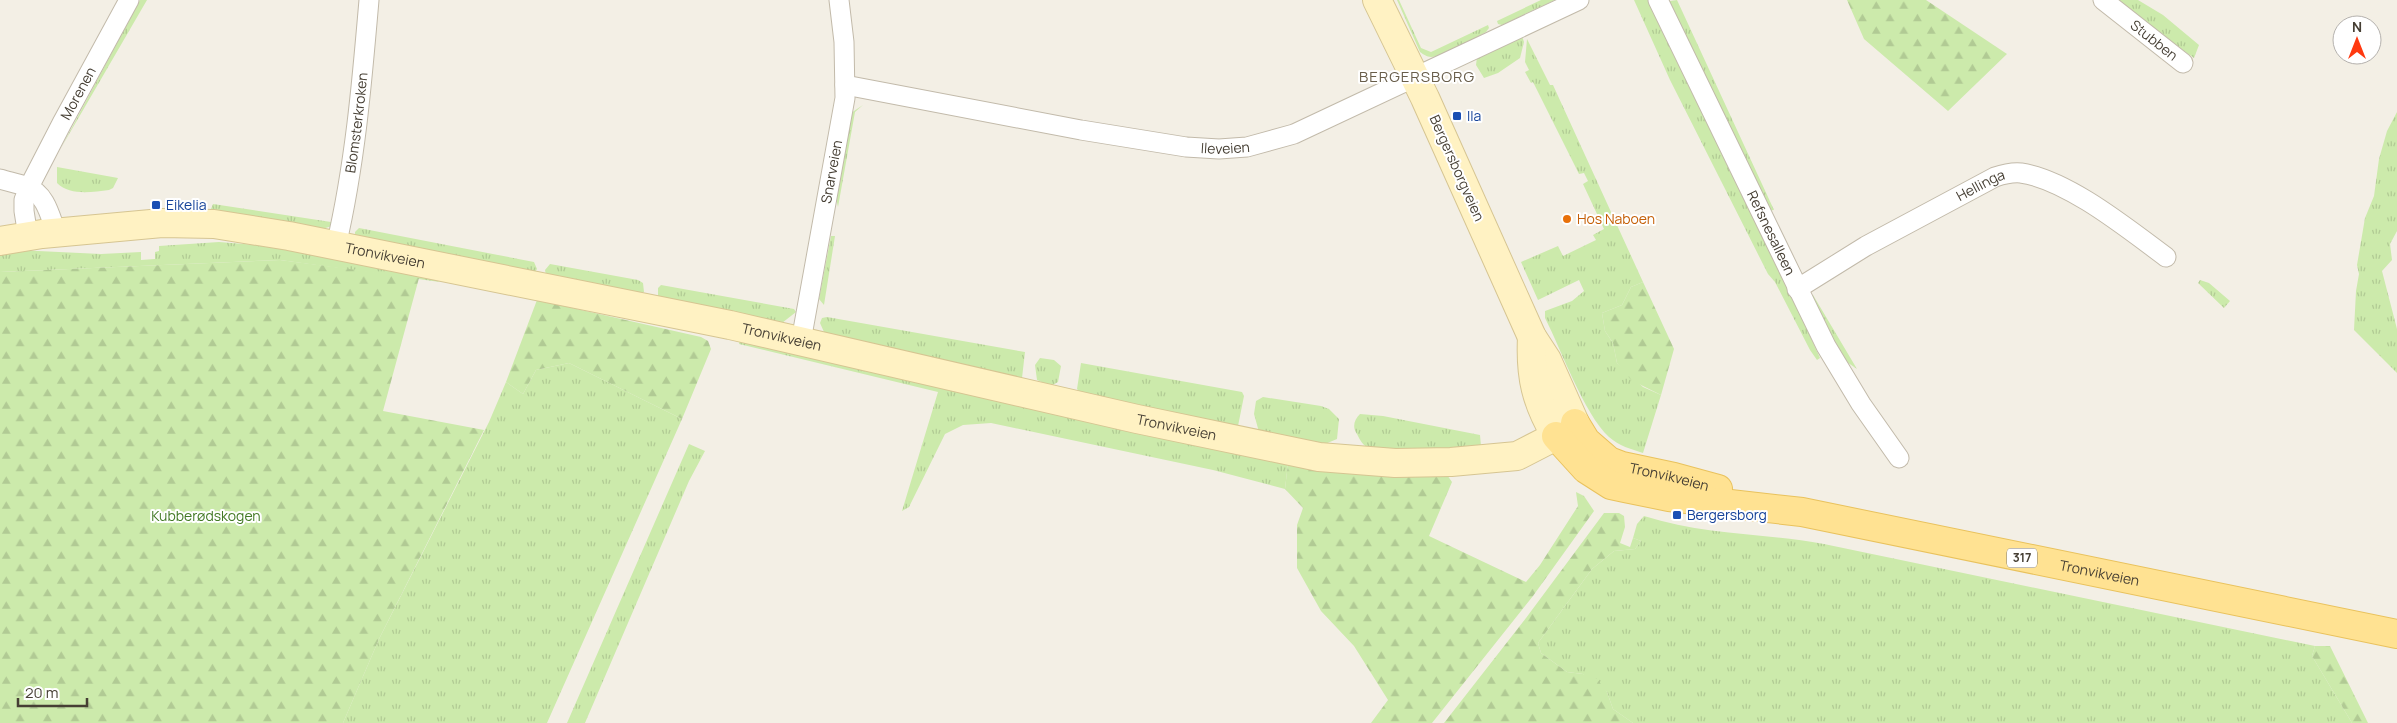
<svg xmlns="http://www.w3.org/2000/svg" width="2397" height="723" viewBox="0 0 2397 723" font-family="Manrope,sans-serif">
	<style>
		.grass { fill: url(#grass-tufts) }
		.forest { fill: url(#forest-firs) }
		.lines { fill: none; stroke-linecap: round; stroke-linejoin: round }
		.street-casing { stroke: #c2baaa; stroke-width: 21 }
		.secondary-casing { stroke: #d6c592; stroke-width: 30 }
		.primary-casing { stroke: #e9c25d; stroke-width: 30 }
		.street { stroke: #fff; stroke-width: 19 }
		.secondary { stroke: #fff2c3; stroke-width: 28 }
		.primary { stroke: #ffe292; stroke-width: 28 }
		.transit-dot { fill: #1a4fb4; stroke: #fff; stroke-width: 2 }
		.food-dot { fill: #e8710a; stroke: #fff; stroke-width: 2 }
		.labels { text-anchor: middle; stroke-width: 4; stroke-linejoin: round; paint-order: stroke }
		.shield { fill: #fff; stroke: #7e7971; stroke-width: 1 }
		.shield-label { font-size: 12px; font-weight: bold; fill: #463f34 }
		.street-label { font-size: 14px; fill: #463f34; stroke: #fff }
		.transit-label { font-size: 14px; fill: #164399; stroke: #fff; text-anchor: start }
		.food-label { font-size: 14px; fill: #c56008; stroke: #fff; text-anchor: start }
		.park-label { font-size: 14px; fill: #437a25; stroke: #fff }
		.neighbourhood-label { font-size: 15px; letter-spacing: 1px; fill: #695e4b; stroke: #fff }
	</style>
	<defs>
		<pattern id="grass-tufts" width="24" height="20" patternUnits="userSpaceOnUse" patternTransform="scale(1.25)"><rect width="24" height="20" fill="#cceaab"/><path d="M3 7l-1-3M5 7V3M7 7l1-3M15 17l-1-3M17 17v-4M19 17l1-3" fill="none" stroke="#b1ca94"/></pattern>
		<pattern id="forest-firs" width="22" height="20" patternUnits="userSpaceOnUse" patternTransform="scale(1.25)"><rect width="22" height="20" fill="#cceaab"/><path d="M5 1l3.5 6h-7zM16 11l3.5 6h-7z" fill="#b1ca94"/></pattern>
	</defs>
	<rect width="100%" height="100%" fill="#f3efe5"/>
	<path class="grass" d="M140 0H147L61 148Z
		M1397 0H1399L1421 48 1431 52 1488 25 1489 28 1486 32C1474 38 1444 57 1431 57 1427 57 1423 54 1420 52Z
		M1541 0H1555L1502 25 1498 24 1497 21Z
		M1634 0H1649L1773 253 1820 358 1817 360 1810 350 1775 282 1768 274 1670 80Z
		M1677 0 1774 210 1767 211 1669 6 1670 1Z
		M2113 0H2138L2163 15 2199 45 2194 58Z
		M1522 36 1524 42 1520 58 1498 73 1484 78 1476 65 1477 57Z
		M1527 39 1550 85H1553L1643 282 1631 287 1622 305 1602 313 1605 331 1613 343 1617 363 1643 387 1661 395 1643 453C1631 449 1619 446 1609 437 1584 414 1561 349 1545 318V311L1572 301 1584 291 1579 280 1538 300 1521 262 1558 246 1563 256 1596 240 1593 235 1604 229 1583 184 1588 181 1584 173 1579 174 1533 82 1531 83 1525 72 1529 70 1525 62Z
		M863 105 855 112 838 207 836 198 851 113Z
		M2397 112V231L2390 244 2392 260 2382 271 2397 329V373L2354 330 2356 291 2359 274 2357 265 2365 218 2374 196 2379 159 2387 131Z
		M57 167 118 178 113 188 109 190C92 192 70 196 57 183Z
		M213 204 331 222 332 226 316 231 211 209Z
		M359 228 534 262 537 269 535 272 355 236V232Z
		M831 236H835L824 305 819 299Z
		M219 242 270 246 426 276 440 282 280 260 0 272V254L17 250 101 254 141 252V260L155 259V252L159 251V246Z
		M550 264 638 280 643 283 644 292 639 294 546 275 545 270Z
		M2200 280 2209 283 2230 301 2224 308 2198 283Z
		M661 285 794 309 796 312 782 323 658 297V288Z
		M1813 295 1857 369 1844 360 1812 301Z
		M827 317 1025 352 1022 378 1019 379 831 336 824 332 820 323 822 318Z
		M740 339 1288 463 1285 489 1213 470 991 423 963 425 945 434 909 507 902 511 938 392 739 344Z
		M1040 358 1054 360 1061 366 1058 382 1051 386 1037 380 1035 365Z
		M569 363 682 419 547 723H343L379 639 489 422 506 382 523 394 536 370Z
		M1081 363 1242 392 1244 396 1238 426 1229 428 1081 394 1077 389Z
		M1263 397 1321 406 1329 409 1339 419 1337 439 1325 444 1259 432 1254 414 1256 401Z
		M1360 414 1383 416 1480 435 1481 446C1451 449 1398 455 1369 448 1363 446 1360 440 1357 434 1352 427 1354 420 1360 414Z
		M689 444 705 451 689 481 585 723H567Z
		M1644 516C1703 535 1763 533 1824 544L2315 646 2312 656 2352 723H1633L1613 709 1607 692 1583 674 1567 672 1541 653 1538 643 1592 569 1614 551 1635 549 1641 541 1633 538 1637 524Z"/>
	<path class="forest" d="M1847 0H1926L2007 54 1948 111 1864 39Z
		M280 260 419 278 383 411 484 430 379 639 343 723H0V272Z
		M1643 282 1674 349 1661 395 1631 380 1617 363 1613 343 1605 331 1602 313 1622 305 1631 287Z
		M537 300 701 337 708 341 711 349 682 419 569 363 536 370 523 394 506 382Z
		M1288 463 1445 472 1452 482 1429 536 1526 582 1540 565 1578 506 1576 492 1584 496 1594 511 1533 596 1432 723H1371L1388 700 1354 646 1321 611 1297 568V525L1303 508 1285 489Z
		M1604 513H1619L1624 516 1625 527 1620 543 1630 547 1633 538 1641 541 1635 549 1614 551 1592 569 1538 643 1541 653 1567 672 1583 674 1597 679 1607 692 1613 709 1633 723H1444L1526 618Z
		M2315 646H2330L2368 723H2352L2312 656Z"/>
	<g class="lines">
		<g class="street-casing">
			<g id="street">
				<path id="s1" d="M1658 0 1826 346 1861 404 1899 458"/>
				<path id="s2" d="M2103 0 2183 63"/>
				<path id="s3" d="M845 85 1081 130 1186 147 1219 149 1247 147 1294 134 1579 0"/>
				<path d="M0 179C9 182 18 183 27 187 46 194 50 216 56 232"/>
				<path id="s4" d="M28 236 24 211V200L29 187 62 123 129 0"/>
				<path id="s5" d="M336 246C355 165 362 82 369 0"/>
				<path id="s6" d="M1797 289 1866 246 1995 177C2004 174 2011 172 2021 173 2068 180 2128 229 2166 257"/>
				<path id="s7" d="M801 341 845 98 844 42 839 0"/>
			</g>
		</g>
		<g class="secondary-casing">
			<g id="secondary">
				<path id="s8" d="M0 241 42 234 162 223 214 224 289 236 730 325 1137 419 1319 457 1395 463 1451 462 1517 456 1556 436 1575 423 1547 360 1532 337 1425 98 1377 0"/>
				<path d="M1532 337C1530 377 1536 402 1556 436"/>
			</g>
		</g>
		<g class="primary-casing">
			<g id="primary">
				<path id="s9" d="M1575 423 1586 441 1609 461 1622 466 1674 477 1718 489"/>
				<path id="s10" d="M1556 436 1586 469 1611 485 1625 488 1669 497 1802 512 2397 634"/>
			</g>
		</g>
		<use href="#street" class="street"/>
		<use href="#secondary" class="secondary"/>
		<use href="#primary" class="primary"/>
	</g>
	<g class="transit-dot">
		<rect x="1452" y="111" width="10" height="10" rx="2.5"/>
		<rect x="151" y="200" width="10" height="10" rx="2.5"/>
		<rect x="1672" y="510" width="10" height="10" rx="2.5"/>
	</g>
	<circle class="food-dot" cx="1567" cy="219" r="5"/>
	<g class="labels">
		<rect class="shield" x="2007" y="548.5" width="30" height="19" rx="4"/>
		<g class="shield-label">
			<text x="2022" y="562">317</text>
		</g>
		<g class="street-label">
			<text dy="5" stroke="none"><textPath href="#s2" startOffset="65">Stubben</textPath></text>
			<text dy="5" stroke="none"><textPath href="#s4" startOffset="156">Morenen</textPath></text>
			<text dy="5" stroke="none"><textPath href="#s5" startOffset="125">Blomsterkroken</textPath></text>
			<text dy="5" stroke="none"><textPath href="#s3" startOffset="386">Ileveien</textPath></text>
			<text transform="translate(1457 168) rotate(66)" y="5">Bergersborgveien</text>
			<text dy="5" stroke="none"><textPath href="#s7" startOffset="172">Snarveien</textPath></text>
			<text dy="5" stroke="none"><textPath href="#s6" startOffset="211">Hellinga</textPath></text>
			<text dy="5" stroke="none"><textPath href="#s1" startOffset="259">Refsnesalleen</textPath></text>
			<text dy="5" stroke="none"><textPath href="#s8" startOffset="389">Tronvikveien</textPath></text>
			<text dy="5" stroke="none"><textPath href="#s8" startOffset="794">Tronvikveien</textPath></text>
			<text dy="5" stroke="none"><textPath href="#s8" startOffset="1199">Tronvikveien</textPath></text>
			<text dy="5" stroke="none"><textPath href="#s9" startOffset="114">Tronvikveien</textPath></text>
			<text dy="5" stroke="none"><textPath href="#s10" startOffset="571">Tronvikveien</textPath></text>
		</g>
		<g class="transit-label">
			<text x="1467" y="121">Ila</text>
			<text x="166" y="210">Eikelia</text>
			<text x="1687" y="520">Bergersborg</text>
		</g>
		<g class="food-label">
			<text x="1577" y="224">Hos Naboen</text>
		</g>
		<g class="park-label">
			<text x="206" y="521">Kubberødskogen</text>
		</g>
		<g class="neighbourhood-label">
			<text x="1417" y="82">BERGERSBORG</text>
		</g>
	</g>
	<g transform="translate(2357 40)"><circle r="24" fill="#ffffff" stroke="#b5b2ae"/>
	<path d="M0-4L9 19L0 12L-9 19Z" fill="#ff3910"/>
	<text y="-8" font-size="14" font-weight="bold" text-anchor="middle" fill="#463f34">N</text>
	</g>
	<path d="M18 698v8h69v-8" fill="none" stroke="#463f34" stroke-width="2.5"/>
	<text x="25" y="698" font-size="15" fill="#463f34" stroke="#ffffff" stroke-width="4" paint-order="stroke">20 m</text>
</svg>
